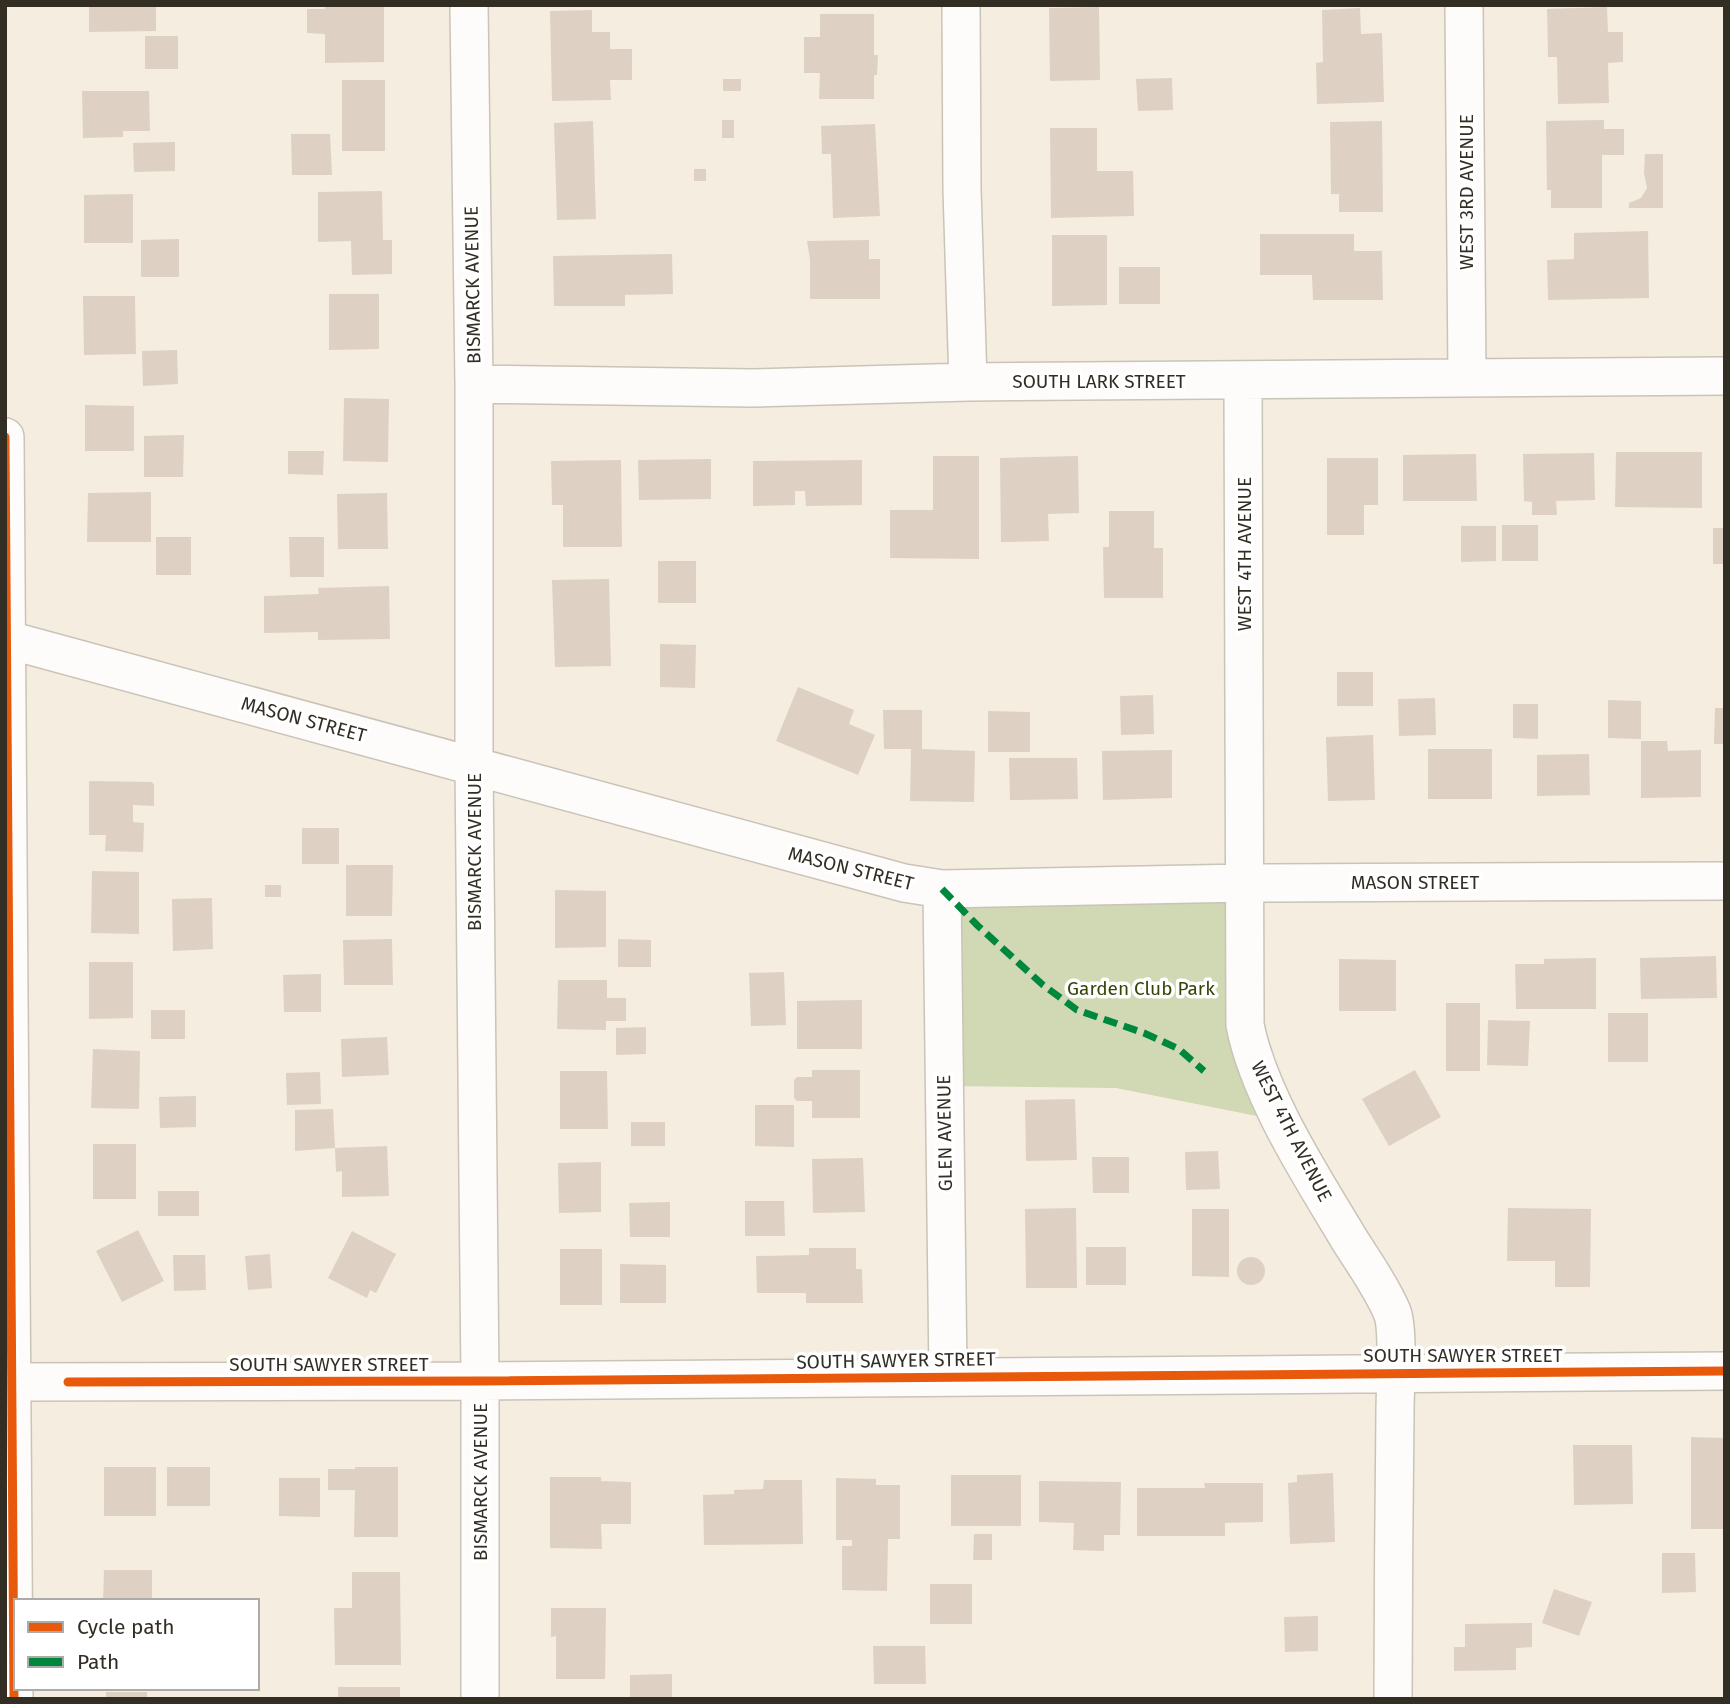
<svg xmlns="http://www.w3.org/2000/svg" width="1730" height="1704" viewBox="0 0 1730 1704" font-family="'Fira Sans',sans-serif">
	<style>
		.green { fill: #d0d8b4 }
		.building { fill: #dfd0c4 }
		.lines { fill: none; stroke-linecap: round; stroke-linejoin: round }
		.minor-casing { stroke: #cac3b8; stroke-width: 40 }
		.minor { stroke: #fefcfa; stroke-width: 37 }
		.quiet { stroke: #00873e; stroke-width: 7; stroke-dasharray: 14 7; stroke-linecap: butt }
		.cycleway-casing { stroke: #fff; stroke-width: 13 }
		.cycleway { stroke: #e8590c; stroke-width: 9 }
		.labels { text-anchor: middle; stroke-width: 7; stroke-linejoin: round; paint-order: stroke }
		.street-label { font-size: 19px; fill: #332e24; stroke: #fff }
		.park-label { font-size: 19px; fill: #334605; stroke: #fff }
	</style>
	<rect width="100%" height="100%" fill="#f5eddf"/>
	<path class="green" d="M1244 883 1245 1002 1282 1121 1116 1088 944 1086 942 889Z"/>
	<path class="building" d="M89 5H156V31L89 32Z
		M325 5H384V62L325 63V34L307 33V9H325Z
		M1099 7 1100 80 1050 81 1049 8Z
		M1607 7 1608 32H1623V62L1608 63 1609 103 1558 104 1557 57H1548L1547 9Z
		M1360 8 1361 34 1382 33 1384 102 1317 104 1316 63 1323 62 1322 10Z
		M592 10V32H610V49H632V80H610L611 100 552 101 550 11Z
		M820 14H874V55H878L877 75H874V99H819L820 73H804V37H820Z
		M145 36H178V69H145Z
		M1172 78 1173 110 1138 111 1136 79Z
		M723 79H741V91H723Z
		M342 80H385V151H342Z
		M82 91H149L150 131H123V137L83 138Z
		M722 120H734V138H722Z
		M1604 120V129H1624V155H1602V208H1551V190H1547L1546 121Z
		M593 121 596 219 557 220 554 123Z
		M1382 121 1383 212H1339V194H1331L1330 122Z
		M875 124 880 216 833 218 831 154H822L821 126Z
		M1050 128H1097V171H1133L1134 216 1051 218Z
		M291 134H330L332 175H292Z
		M175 142V171L134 172 133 143Z
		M1645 154H1663V208H1629V203L1641 198 1647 188 1644 173Z
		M694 169H706V181H694Z
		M382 191 383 240H392V274L352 275 351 241 318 242V192Z
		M133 194V243H84V195Z
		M1648 231 1649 298 1548 300 1547 260 1574 259V233Z
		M1260 234H1354V251H1382L1383 300H1313L1312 275H1260Z
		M1052 235H1107V305L1052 306Z
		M179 239V277H141V240Z
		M869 240V259H880V299H810V259L807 241Z
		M672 254 673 294 625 295V306H554L553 256Z
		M1119 267H1160V304H1119Z
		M329 294H379V349L329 350Z
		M83 296H135L136 354 84 355Z
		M177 350 178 384 143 386 142 351Z
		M344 398 389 399 388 462 343 461Z
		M85 405 134 406V451H85Z
		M184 435 183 477H144V436Z
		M288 451H324L323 475 288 474Z
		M1616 452H1702V508L1615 507Z
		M1594 453 1595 500 1556 501 1557 515H1532V502L1524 501 1523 454Z
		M1476 454 1477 501H1403V455Z
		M933 456H979V559L890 558V510H933Z
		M1078 456 1079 513 1048 514 1049 541 1001 542 1000 458Z
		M1327 458H1378V505H1364V535H1327Z
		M711 459V499L639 500 638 460Z
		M621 460 622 547H563V505H552L551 461Z
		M862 460V505L806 506 805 491H795V505L753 506V461Z
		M151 492V542H87L88 493Z
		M387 493 388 549H338L337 494Z
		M1109 511H1154V548H1163V598H1104L1103 547H1109Z
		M1502 525H1538V561H1502Z
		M1461 526H1496V561L1461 562Z
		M1713 528H1725V564H1713Z
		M156 537H191V575H156Z
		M289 537H324V577H290Z
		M658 561H696V603H658Z
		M609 579 611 666 555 667 552 580Z
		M389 586 390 639 318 640V632L264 633V596L319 594 318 588Z
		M660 644 696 645 695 688 660 687Z
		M1337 672H1373V706H1337Z
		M798 687 854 710 849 724 875 735 858 775 776 741Z
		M1153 695 1154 734 1121 735 1120 696Z
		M1435 698 1436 735 1399 736 1398 699Z
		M1608 700 1641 701V739L1608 738Z
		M1513 704H1538V739L1513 738Z
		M1715 708H1725V744H1714Z
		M883 710H922V749L975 751 974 802 910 801 911 749H884Z
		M988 711 1030 712V752H988Z
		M1373 735 1375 800 1328 801 1326 737Z
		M1641 741H1667L1668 751 1701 750V797L1641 798Z
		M1428 749H1492V799H1428Z
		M1172 750V798L1103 800 1102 751Z
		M1589 754 1590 795 1537 796V755Z
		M1009 758H1077L1078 799 1010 800Z
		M89 781 152 782 154 785V806L133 805V822L144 823 143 852 105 851 106 835H89Z
		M302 828H339V864H302Z
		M346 865H393L392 916H346Z
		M92 871 139 872V934L91 933Z
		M265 885H281V897H265Z
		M555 890 606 891V947L555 948Z
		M212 898 213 949 173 951 172 899Z
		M392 939 393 985H344L343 940Z
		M618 939 651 940V967H618Z
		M1716 956 1717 998 1641 999 1640 958Z
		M1596 958V1009H1516L1515 964H1544V959Z
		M1339 959 1396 960V1011H1339Z
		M89 962H133V1018L89 1019Z
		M784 972 786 1025 751 1026 749 973Z
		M321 974V1012H284L283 975Z
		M558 980H607V998H626V1021H606V1030L557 1029Z
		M862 1000V1049H797V1001Z
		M1446 1003H1480V1071H1446Z
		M151 1010H185V1039H151Z
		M1608 1013H1648V1062H1608Z
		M1488 1020 1530 1021 1528 1066 1487 1065Z
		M646 1027V1054L616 1055V1028Z
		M387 1037 389 1075 342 1077 341 1039Z
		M93 1049 140 1051 139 1109 91 1108Z
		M812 1070H860V1118H812V1101H797L794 1098V1080L797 1077H812Z
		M1415 1070 1441 1117 1389 1146 1362 1099Z
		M560 1071H607L608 1129H560Z
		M320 1072 321 1104 287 1105 286 1073Z
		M196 1096V1127L160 1128 159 1097Z
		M1075 1099 1077 1160 1026 1161 1025 1100Z
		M755 1105H794V1147L755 1146Z
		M333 1109 335 1148 295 1151V1110Z
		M631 1122H665V1146H631Z
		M93 1144H136V1199H93Z
		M387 1146 389 1196 342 1197V1171L336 1172 335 1148Z
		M1218 1151 1220 1189 1186 1190 1185 1152Z
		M1092 1157H1129V1193H1093Z
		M863 1158 865 1212 813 1213 812 1159Z
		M601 1162V1212L559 1213 558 1163Z
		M158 1191H199V1216H158Z
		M745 1201H784L785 1236H745Z
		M670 1202V1237H630L629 1203Z
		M1076 1208 1077 1288H1026L1025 1209Z
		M1508 1208 1591 1209 1590 1287H1555V1261H1507Z
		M1192 1209H1229V1277L1192 1276Z
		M138 1230 164 1281 122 1302 96 1251Z
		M352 1231 396 1254 376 1293 370 1290 367 1298 328 1278Z
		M1086 1247H1126V1285H1086Z
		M809 1248H856V1269H862L863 1303H806V1293H757L756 1256 809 1255Z
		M560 1249H602V1305H560Z
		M270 1254 272 1288 248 1290 245 1256Z
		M173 1255H205L206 1290 174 1291Z
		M1237 1271a14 14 0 1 1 28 0a14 14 0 1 1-28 0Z
		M620 1264 666 1265V1303H620Z
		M1691 1437 1725 1438V1529H1691Z
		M1573 1445H1632L1633 1504 1574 1505Z
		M104 1467H156V1516H104Z
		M167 1467H210V1506H167Z
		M355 1467H398V1537H354L355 1490H328V1469H355Z
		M1333 1473 1335 1542 1290 1544 1288 1483 1297 1482V1475Z
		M951 1475H1021V1526H951Z
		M550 1477H601V1481L631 1482V1524H601L602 1549 550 1548Z
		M279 1478H320V1517L279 1516Z
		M836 1478 876 1479V1485H900V1539H888L887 1591 842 1590V1546H852V1540H836Z
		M764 1480H802L803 1544 704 1545 703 1495 734 1494V1490L763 1489Z
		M1039 1481 1121 1482 1120 1535H1104V1551L1073 1550 1074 1523 1039 1522Z
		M1204 1483H1263V1522L1225 1523V1536H1137V1488H1205Z
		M974 1534H992V1560H973Z
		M1662 1553H1695L1696 1592 1662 1593Z
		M104 1570H152V1601H103Z
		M352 1572H400L401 1665H335L334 1608H352Z
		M930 1584H972V1624H930Z
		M1554 1589 1592 1602 1579 1636 1542 1623Z
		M551 1608H606L605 1679H556V1636L551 1637Z
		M1318 1616V1651L1285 1652 1284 1617Z
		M1532 1623V1647L1516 1648V1670L1454 1671V1647H1465V1624Z
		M873 1646H925L926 1684H874Z
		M672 1674V1699H630V1675Z
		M338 1687H400V1699H338Z
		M106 1692H147V1699H106Z"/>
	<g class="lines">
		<g class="minor-casing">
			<path id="minor" d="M469 5 474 384V765L480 1381V1699
				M961 5 962 189 968 382
				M1464 5 1467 378
				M1243 380 1245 1025C1259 1096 1312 1177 1349 1239 1364 1263 1381 1286 1392 1312 1399 1328 1395 1392 1395 1412 1394 1508 1393 1603 1393 1699
				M474 384 752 388 968 382 1725 376
				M5 437 14 1699
				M5 639 904 883 942 889 1244 883 1725 881
				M942 889 948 1376
				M5 1382 480 1381 1725 1371"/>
		</g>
		<use href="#minor" class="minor"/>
		<path class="quiet" d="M942 889 978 926 1043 985 1077 1010 1144 1033 1179 1049 1204 1071"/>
		<g class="cycleway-casing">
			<path id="cycleway" d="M5 437 14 1699
				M68 1382 480 1381 1725 1371"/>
		</g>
		<use href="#cycleway" class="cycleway"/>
	</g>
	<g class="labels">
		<g class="street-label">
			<text transform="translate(1466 192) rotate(-90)" y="7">WEST 3RD AVENUE</text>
			<text transform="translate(472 285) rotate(-91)" y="7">BISMARCK AVENUE</text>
			<text x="1099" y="388">SOUTH LARK STREET</text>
			<text transform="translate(1244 554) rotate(-90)" y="7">WEST 4TH AVENUE</text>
			<text transform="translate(304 719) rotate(15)" y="7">MASON STREET</text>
			<text transform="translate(474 852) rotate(-90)" y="7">BISMARCK AVENUE</text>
			<text transform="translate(851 868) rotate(14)" y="7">MASON STREET</text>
			<text x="1415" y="889">MASON STREET</text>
			<text transform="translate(1292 1131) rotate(63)" y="7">WEST 4TH AVENUE</text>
			<text transform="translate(944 1133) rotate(-91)" y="7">GLEN AVENUE</text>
			<text x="1463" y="1362">SOUTH SAWYER STREET</text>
			<text transform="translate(896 1360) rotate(-1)" y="7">SOUTH SAWYER STREET</text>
			<text x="329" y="1371">SOUTH SAWYER STREET</text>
			<text transform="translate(480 1482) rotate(-90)" y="7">BISMARCK AVENUE</text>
		</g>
		<g class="park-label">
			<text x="1141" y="995">Garden Club Park</text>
		</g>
	</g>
	<rect width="1730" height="1704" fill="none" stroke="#332e24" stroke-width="14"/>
	<rect x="14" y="1599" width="245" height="91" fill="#ffffff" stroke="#adaba7" stroke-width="2"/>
	<rect x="28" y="1622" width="35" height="10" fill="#e8590c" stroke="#adaba7" stroke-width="2"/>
	<text x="77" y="1634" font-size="21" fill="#332e24">Cycle path</text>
	<rect x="28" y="1657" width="35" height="10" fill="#00873e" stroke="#adaba7" stroke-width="2"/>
	<text x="77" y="1669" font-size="21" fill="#332e24">Path</text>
</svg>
